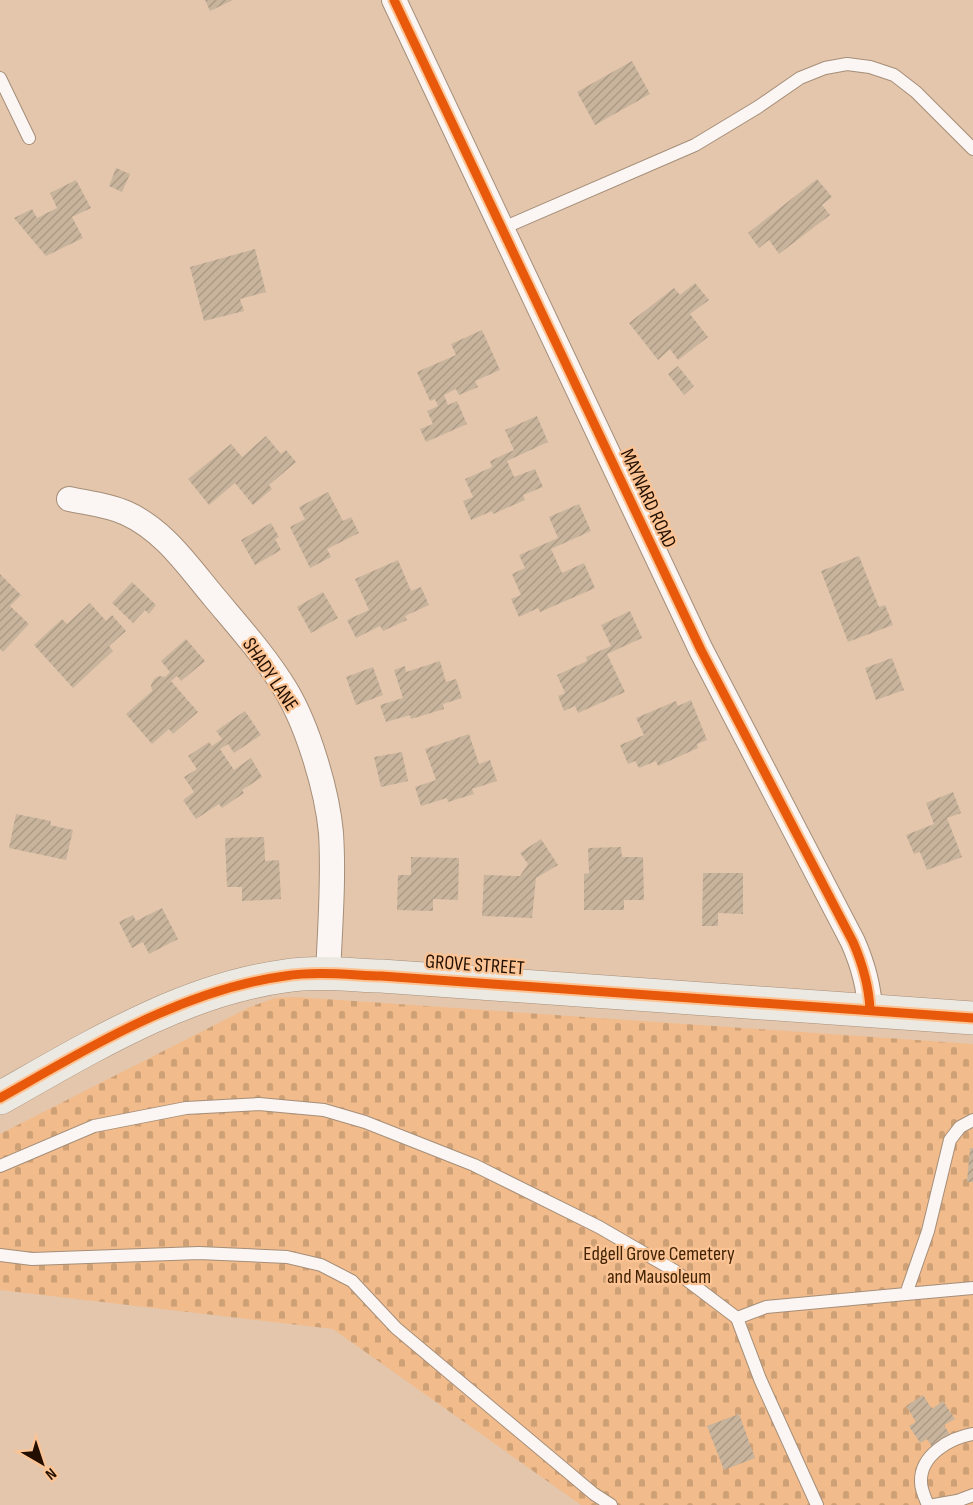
<svg xmlns="http://www.w3.org/2000/svg" width="973" height="1505" viewBox="0 0 973 1505" font-family="'Sofia Sans Condensed',sans-serif">
	<style>
		.cemetery { fill: url(#cemetery-stones) }
		.building { fill: url(#building-hatch) }
		.lines { fill: none; stroke-linecap: round; stroke-linejoin: round }
		.lane-casing { stroke: #a58e79; stroke-width: 14 }
		.street-casing { stroke: #a58e79; stroke-width: 26 }
		.secondary-casing { stroke: #a58e79; stroke-width: 34 }
		.lane { stroke: #fbf6f3; stroke-width: 12 }
		.street { stroke: #fbf6f3; stroke-width: 24 }
		.secondary { stroke: #ece9e2; stroke-width: 33 }
		.cycleway-casing { stroke: #fcc494; stroke-width: 13 }
		.cycleway { stroke: #e8590c; stroke-width: 9 }
		.labels { text-anchor: middle; stroke-width: 4.5; stroke-linejoin: round; paint-order: stroke }
		.street-label { font-size: 20px; fill: #220f00; stroke: #fcc494 }
		.park-label { font-size: 20px; fill: #412304; stroke: #fcc494 }
	</style>
	<defs>
		<pattern id="cemetery-stones" width="16" height="16" patternUnits="userSpaceOnUse" patternTransform="scale(1.5)"><rect width="16" height="16" fill="#f1bb8b"/><path d="M2 7V4a2 2 0 0 1 4 0v3zM10 15v-3a2 2 0 0 1 4 0v3z" fill="#cea076"/></pattern>
		<pattern id="building-hatch" width="6" height="6" patternUnits="userSpaceOnUse" patternTransform="scale(1.5)"><rect width="6" height="6" fill="#c8b49c"/><path d="M-1 1l2-2M0 6l6-6M5 7l2-2" fill="none" stroke="#ac9a85"/></pattern>
	</defs>
	<rect width="100%" height="100%" fill="#e4c6ac"/>
	<path class="cemetery" d="M296 997 973 1044V1505H581L333 1329 0 1290V1134L250 1007 275 998Z"/>
	<path class="building" d="M205 0H233L210 11Z
		M632 61 650 94 595 125 577 92Z
		M116 168 130 174 122 192 109 186Z
		M817 179 832 197 822 205 830 215 779 254 769 240 759 248 748 233Z
		M76 180 91 208 72 217 83 238 46 256 14 218 32 209 37 218 57 208 50 193Z
		M255 249 266 292 240 299 244 311 204 321 190 267Z
		M695 283 709 300 690 314 708 337 678 360 670 349 658 360 629 323 674 288 680 295Z
		M482 330 500 370 475 381 478 387 459 395 456 389 444 395 448 405 457 401 467 424 426 442 420 429 433 424 427 411 438 406 435 399 430 401 417 372 456 355 451 344Z
		M678 366 694 386 684 395 668 374Z
		M537 416 548 442 507 461 514 477 535 469 543 487 523 495 525 500 493 514 492 511 471 520 463 501 473 497 465 479 492 467 490 461 514 450 505 430Z
		M266 436 281 454 286 450 296 462 269 485 272 489 253 505 235 483 209 505 188 479 231 444 242 457Z
		M328 492 343 521 351 517 359 533 327 549 331 557 310 568 290 527 305 519 299 507Z
		M579 504 591 531 551 549 562 573 584 563 595 588 540 612 538 608 519 617 511 599 521 595 512 574 525 568 519 555 558 538 549 517Z
		M271 523 279 537 275 539 281 550 255 565 241 540Z
		M859 556 879 607 885 605 893 625 848 642 821 571Z
		M398 560 411 591 421 587 429 605 405 616 407 620 383 631 380 626 356 638 347 620 369 610 355 579Z
		M0 574 21 595 10 606 29 624 3 652 0 649Z
		M132 582 156 605 149 614 145 610 133 623 112 603Z
		M323 592 338 618 311 633 297 607Z
		M90 603 106 621 112 615 126 631 109 646 113 651 73 688 34 645 62 619 67 624Z
		M630 611 642 638 607 654 625 692 578 713 575 706 564 711 558 696 565 693 557 675 587 661 586 657 611 646 601 625Z
		M186 639 205 661 181 681 177 676 171 681 198 712 173 734 169 729 152 744 126 714 152 691 151 685 154 679 159 676 165 677 170 672 161 661Z
		M892 658 904 690 876 700 865 668Z
		M440 661 446 682 456 679 462 698 443 704 444 709 411 719 410 715 386 722 380 705 403 698 394 670 405 666 406 672Z
		M373 667 383 695 356 705 346 677Z
		M691 700 707 740 697 744 698 748 658 766 656 761 639 768 635 761 628 764 620 745 644 735 636 718 676 701 678 706Z
		M245 711 261 735 234 753 228 744 220 749 234 770 251 758 262 777 242 790 244 793 222 808 219 804 196 819 183 800 194 792 184 777 197 769 188 756 209 742 212 746 222 739 216 731Z
		M469 734 479 764 490 760 497 781 472 789 474 794 448 802 447 798 421 806 415 787 436 780 425 749Z
		M402 752 408 781 381 787 374 757Z
		M953 792 961 813 947 818 962 857 927 870 920 852 914 854 906 835 934 824 926 803Z
		M16 814 51 821 50 825 73 830 66 860 9 848Z
		M264 837 265 861 279 860 281 899 242 901V887H227L225 838Z
		M541 839 558 865 536 878 532 918 482 916 484 875 520 876 528 864 520 853Z
		M621 847 622 857H643L644 900H624V910H584V874L589 873 588 848Z
		M411 857 459 858 458 900 433 899V911L397 910 398 875H411Z
		M703 873H743V914L718 913V926H702Z
		M162 908 178 939 149 954 143 942 132 948 119 922 133 915 136 921Z
		M970 1148H973V1182H967Z
		M923 1395 932 1409 943 1401 955 1419 944 1425 950 1435 932 1447 927 1439 920 1443 909 1426 916 1422 906 1406Z
		M739 1414 755 1458 724 1470 707 1426Z"/>
	<g class="lines">
		<g class="lane-casing">
			<path id="lane" d="M0 78 29 138
				M503 228 695 145 758 107 800 78 825 68 847 64 870 67 894 75 916 92 973 149
				M973 1120 960 1127 950 1140 928 1231 906 1294 973 1288
				M0 1166 94 1126 186 1108 259 1104 324 1110 365 1122 474 1165 599 1227 675 1271 737 1318
				M0 1255 32 1259 199 1253 287 1257 321 1265 352 1281 396 1328 594 1494 611 1505
				M817 1505 760 1379 737 1318 766 1307 906 1294
				M928 1505C925 1498 921 1490 921 1482 920 1455 950 1438 973 1434
				M934 1505 957 1501 973 1495"/>
		</g>
		<g class="street-casing">
			<path id="street" d="M394 0 701 650 853 942C863 965 869 985 870 1010
				M69 499C88 503 108 505 126 513 164 530 188 566 214 597 239 627 266 657 286 690 308 727 327 790 331 833 334 879 330 927 328 974"/>
		</g>
		<g class="secondary-casing">
			<path id="secondary" d="M0 1098C89 1048 182 990 285 976 316 971 350 975 381 976L973 1018"/>
		</g>
		<use href="#lane" class="lane"/>
		<use href="#street" class="street"/>
		<use href="#secondary" class="secondary"/>
		<g class="cycleway-casing">
			<path id="cycleway" d="M394 0 701 650 853 942C863 965 869 985 870 1010
				M0 1098C89 1048 182 990 285 976 316 971 350 975 381 976L973 1018"/>
		</g>
		<use href="#cycleway" class="cycleway"/>
	</g>
	<g class="labels">
		<g class="street-label">
			<text transform="translate(649 498) rotate(65)" y="7">MAYNARD ROAD</text>
			<text transform="translate(271 674) rotate(56)" y="7">SHADY LANE</text>
			<text transform="translate(475 964) rotate(4)" y="7">GROVE STREET</text>
		</g>
		<g class="park-label">
			<text x="659" y="1260">Edgell Grove Cemetery<tspan x="659" dy="23">and Mausoleum</tspan></text>
		</g>
	</g>
	<g transform="translate(42 1463) rotate(141)" stroke="#fcc494" stroke-width="4.5" paint-order="stroke">
	<path d="M0-4.5L10 22L0 15L-10 22Z" fill="#220f00"/>
	<text y="-9" font-size="16" font-weight="bold" text-anchor="middle" fill="#220f00">N</text>
	</g>
</svg>
